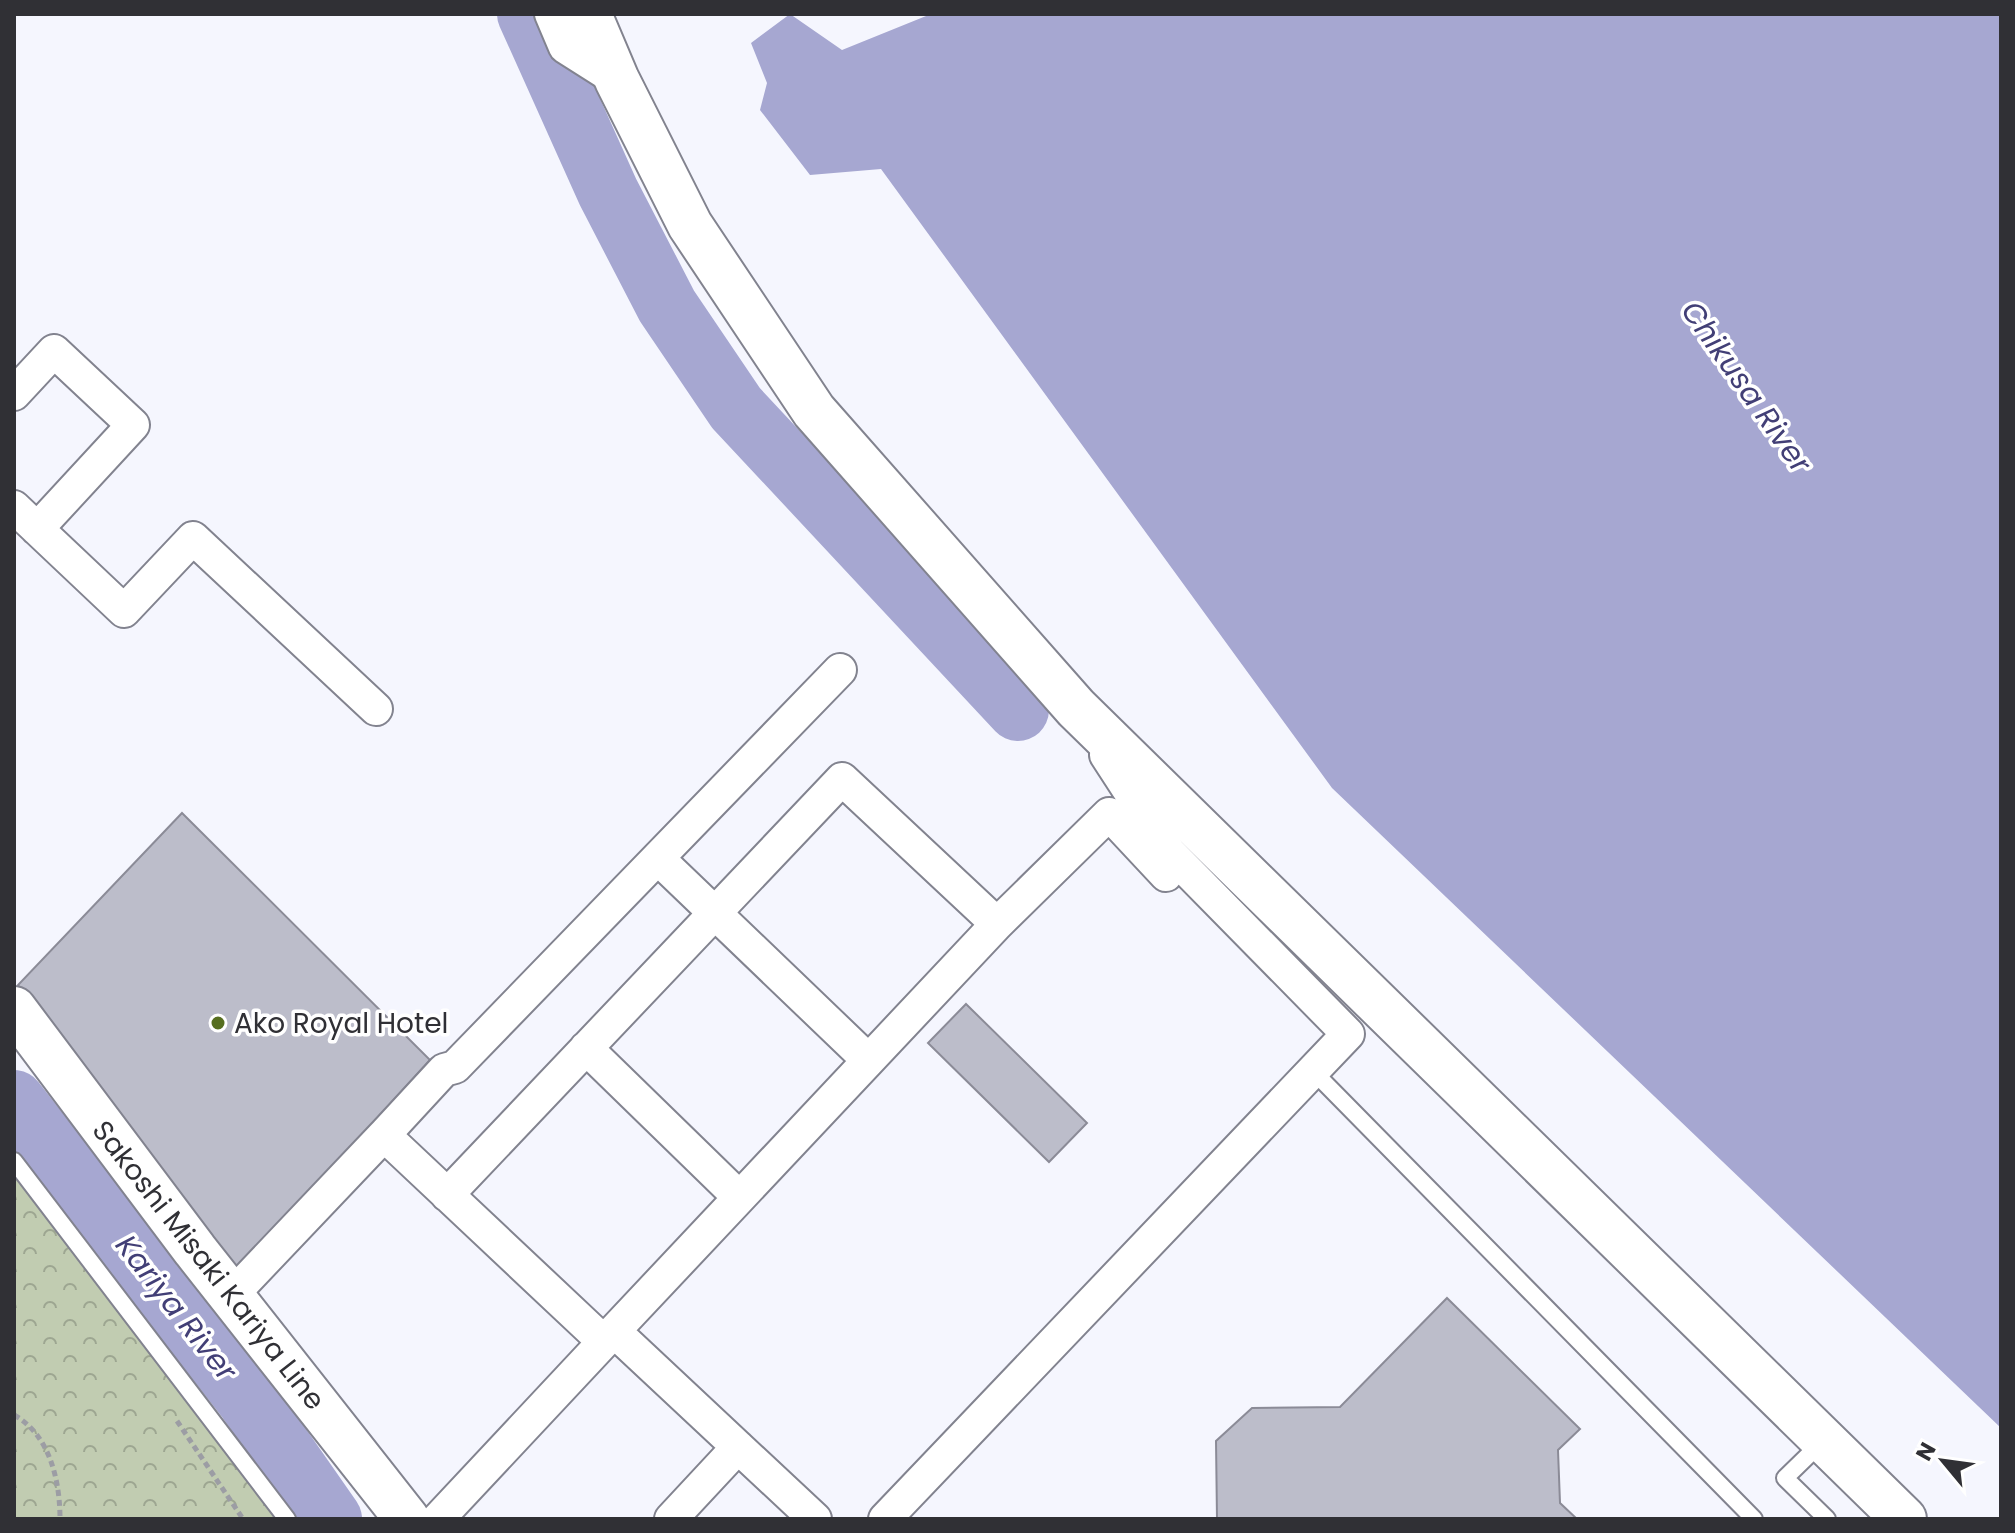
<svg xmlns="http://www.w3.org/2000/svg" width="2015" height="1533" viewBox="0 0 2015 1533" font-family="Poppins,sans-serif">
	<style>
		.park { fill: url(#park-crowns) }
		.water { fill: #a6a7d1 }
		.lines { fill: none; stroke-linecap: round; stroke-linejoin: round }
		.river { stroke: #a6a7d1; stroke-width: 62 }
		.building { fill: #bcbdca; stroke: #8b8b97; stroke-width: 2 }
		.lane-casing { stroke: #82838f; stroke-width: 20 }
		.street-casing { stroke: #82838f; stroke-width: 36 }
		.secondary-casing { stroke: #82838f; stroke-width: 48 }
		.primary-casing { stroke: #82838f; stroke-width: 48 }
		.path { stroke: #9c9da4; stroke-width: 5; stroke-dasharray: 6 4; stroke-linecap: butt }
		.lane { stroke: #fff; stroke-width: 16 }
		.street { stroke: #fff; stroke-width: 32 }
		.secondary { stroke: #fff; stroke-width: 44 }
		.primary { stroke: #fff; stroke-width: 44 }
		.poi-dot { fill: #566e1f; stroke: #fff; stroke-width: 3 }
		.labels { text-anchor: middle; stroke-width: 7; stroke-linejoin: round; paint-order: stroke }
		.poi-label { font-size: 28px; fill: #303035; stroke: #fff; text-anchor: start }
		.street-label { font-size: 28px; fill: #303035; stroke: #fff }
		.water-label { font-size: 30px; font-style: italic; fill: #423f76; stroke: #fff }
	</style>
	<defs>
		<pattern id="park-crowns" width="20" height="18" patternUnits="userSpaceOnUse" patternTransform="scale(2)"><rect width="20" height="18" fill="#c1ccb1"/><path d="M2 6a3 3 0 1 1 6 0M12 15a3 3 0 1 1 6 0" fill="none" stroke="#9da691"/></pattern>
	</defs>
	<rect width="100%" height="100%" fill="#f5f6fe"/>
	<path class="park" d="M14 1147 297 1519H14Z"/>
	<path class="water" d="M790 14 842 50 931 14H2001V1428L1332 788 881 169 810 175 760 110 767 83 751 43Z"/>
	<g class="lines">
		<path class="river" d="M528 14 608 192 667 306 736 408 1018 710
			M14 1101 248 1400 331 1519"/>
	</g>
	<path class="building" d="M182 813 430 1060 233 1277 18 985Z
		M966 1004 1087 1123 1049 1162 928 1043Z
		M1447 1298 1580 1429 1558 1450 1560 1503 1577 1519H1217L1216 1441 1252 1408 1340 1407Z"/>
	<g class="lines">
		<g class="lane-casing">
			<path id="lane" d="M1313 1071 1754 1519
				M14 1161 287 1519
				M1822 1442 1785 1478 1827 1519"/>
		</g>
		<g class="street-casing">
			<path id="street" d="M551 14 565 47 617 80
				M14 394 54 351 133 425 37 529
				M14 507 124 611 193 538 376 709
				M670 870 867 1059
				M997 924 1109 814 1166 875
				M586 1048 739 1197
				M384 1135 444 1070 455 1067 840 670
				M447 1195 842 779 997 924 614 1331
				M231 1296 384 1135 604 1342
				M438 1519 614 1331 815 1519
				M671 1519 738 1447
				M885 1519 1348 1034 1169 852 1106 755"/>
		</g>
		<g class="secondary-casing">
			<path id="secondary" d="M589 14 617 80 690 225 814 411 1076 708 1904 1519"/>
		</g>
		<g class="primary-casing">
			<path id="primary" d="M14 1009 195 1250 407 1519"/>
		</g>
		<path class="path" d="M14 1415C50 1435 60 1481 60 1519
			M177 1421 243 1519"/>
		<use href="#lane" class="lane"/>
		<use href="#street" class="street"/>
		<use href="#secondary" class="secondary"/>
		<use href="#primary" class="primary"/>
	</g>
	<circle class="poi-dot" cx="218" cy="1023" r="8"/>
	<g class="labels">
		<g class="poi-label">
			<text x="234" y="1033">Ako Royal Hotel</text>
		</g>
		<g class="street-label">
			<text transform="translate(209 1265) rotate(52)" y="10">Sakoshi Misaki Kariya Line</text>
		</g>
		<g class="water-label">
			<text transform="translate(1746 387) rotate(55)" y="10">Chikusa River</text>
			<text transform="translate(176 1308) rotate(52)" y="10">Kariya River</text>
		</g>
	</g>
	<rect width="2015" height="1533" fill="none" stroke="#303035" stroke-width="32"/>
	<g transform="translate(1943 1461) rotate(299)" stroke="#ffffff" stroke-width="6" paint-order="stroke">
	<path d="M0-6L14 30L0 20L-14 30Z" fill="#303035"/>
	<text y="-12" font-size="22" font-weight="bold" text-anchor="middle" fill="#303035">N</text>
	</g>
</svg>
